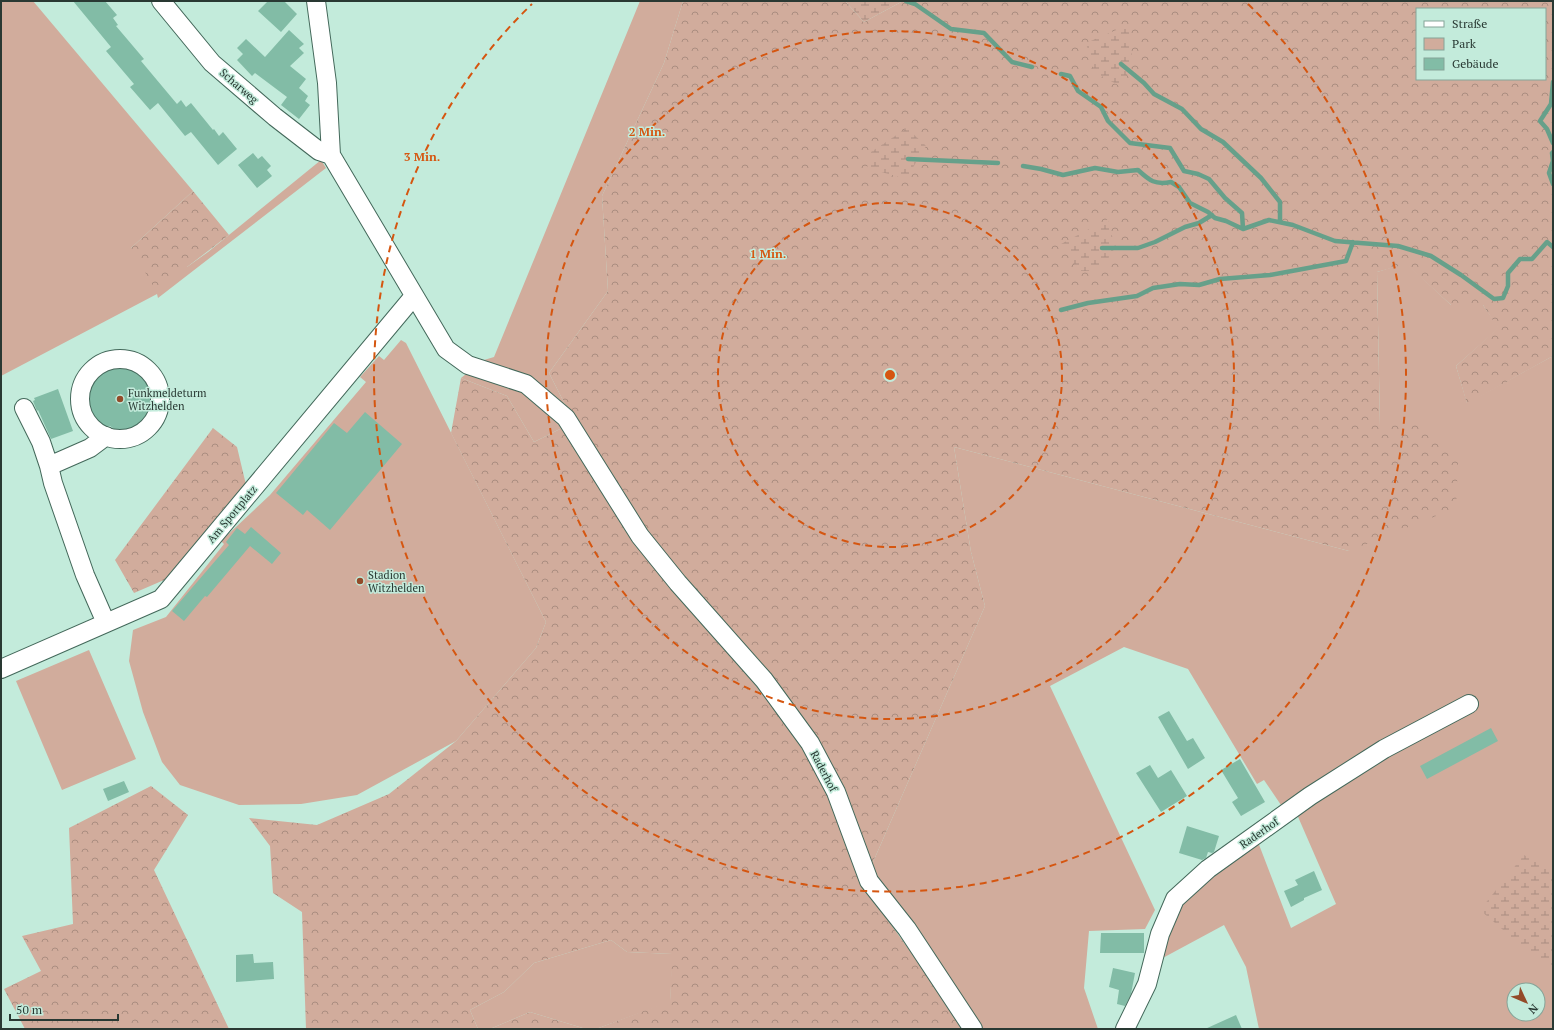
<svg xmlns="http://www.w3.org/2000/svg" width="1554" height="1030" viewBox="0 0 1554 1030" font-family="'PT Serif',serif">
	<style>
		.green { fill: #d1ac9c; fill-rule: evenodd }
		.forest { fill: url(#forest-crowns); fill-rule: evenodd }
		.wetland { fill: url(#wetland-marsh) }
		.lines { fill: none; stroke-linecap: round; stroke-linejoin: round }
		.stream { stroke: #66a08a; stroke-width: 4.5 }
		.building { fill: #82bca6 }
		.minor-casing { stroke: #43685a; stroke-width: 20 }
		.minor { stroke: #fff; stroke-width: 18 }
		.ring { fill: none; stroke: #d55610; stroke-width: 2; stroke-dasharray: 7 5 }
		.poi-dot { fill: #934b29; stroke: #c3ebdb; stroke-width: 1.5 }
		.labels { text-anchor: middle; stroke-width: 3; stroke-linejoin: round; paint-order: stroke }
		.street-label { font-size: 11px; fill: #293933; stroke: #c3ebdb }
		.poi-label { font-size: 11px; fill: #293933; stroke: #c3ebdb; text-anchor: start }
		.centre { fill: #d55610; stroke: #c3ebdb; stroke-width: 2 }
		.ring-label { font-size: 12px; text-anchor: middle; font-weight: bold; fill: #d55610; stroke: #c3ebdb; stroke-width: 3; stroke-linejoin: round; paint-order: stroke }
	</style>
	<defs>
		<pattern id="forest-crowns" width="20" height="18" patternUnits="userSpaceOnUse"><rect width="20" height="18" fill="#d1ac9c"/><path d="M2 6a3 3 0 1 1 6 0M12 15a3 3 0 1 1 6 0" fill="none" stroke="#aa8d80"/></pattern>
		<pattern id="wetland-marsh" width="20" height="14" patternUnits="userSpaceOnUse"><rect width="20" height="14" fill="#d1ac9c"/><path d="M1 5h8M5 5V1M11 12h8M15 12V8" fill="none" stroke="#aa8d80"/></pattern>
	</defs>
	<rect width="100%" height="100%" fill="#c3ebdb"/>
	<path class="green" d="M1 1H33L193 191 131 248 187 267 208 252 321 160 326 168 158 298 157 294 1 376Z
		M640 1H683L664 63 602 196 608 291 549 373 574 422 534 442 507 396 461 378 484 360 494 357Z
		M1406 263 1451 305H1483L1499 328 1456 366 1467 403 1553 356V1029H1259L1246 967 1224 925 1159 960 1185 895 1258 842 1291 928 1336 904 1292 803 1283 808 1264 780 1257 784 1188 669 1124 647 1050 686 1155 910 1145 929 1089 931 1084 988 1098 1029H979L870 869 985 606 971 552 954 447 1349 551 1380 427 1377 272ZM1514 990H1538V1014H1514Z
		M401 340 406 343 546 622 536 648 456 741 357 795 301 804 239 805 180 785 162 762 143 712 129 661 133 630 166 617 224 544 221 541 270 495 366 382 360 377 379 356 384 360Z
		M89 650 136 759 62 790 16 681Z
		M611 940 627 952 673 954 670 1002 596 1029H586L530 1012 490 1029H478L470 1010 504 992 534 963Z"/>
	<path class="forest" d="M683 1H845L864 22 903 1H1553V356L1467 404 1456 366 1498 328 1483 305H1451L1406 264 1377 272 1380 426 1417 424 1458 462 1456 508 1349 551 954 447 971 552 985 606 870 869 867 891 966 1029H596L670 1001 672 954 627 952 611 940 534 963 504 992 470 1010 478 1029H306L302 912 273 893 270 846 249 818 317 825 389 794 456 741 536 648 546 622 451 433 461 378 507 396 534 442 574 422 549 373 608 291 602 196 664 63ZM1417 9H1545V79H1417Z
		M193 191 229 235 187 267 157 293 131 248Z
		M213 428 237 447 247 489 171 577 134 593 115 560Z
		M151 786 188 815 154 870 229 1029H25L4 989 41 971 22 936 73 924 69 828Z
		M530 1012 586 1029H490Z"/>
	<path class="wetland" d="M845 1H903L864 22Z
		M1128 25 1133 65 1120 86 1094 72 1086 43Z
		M907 128 926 146 906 179 867 168 871 152Z
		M1108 219 1115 248 1099 271H1078L1061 244Z
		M1524 855 1553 871V968L1517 942 1480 910Z"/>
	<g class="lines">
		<path class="stream" d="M906 1 915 4 951 29 984 33 1012 62 1032 67
			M1121 64 1144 83 1154 94 1182 109 1201 129 1223 142 1261 178 1280 202V222
			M1061 74 1070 76 1078 91 1101 107 1108 121 1130 143 1170 148 1184 171 1198 174 1209 179 1225 198 1242 213 1243 229 1269 220 1293 225 1335 241 1398 246 1431 256 1461 275 1494 299 1503 298 1508 286V273L1520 259H1532L1547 242 1553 247
			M1553 82 1551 104 1540 121 1547 129 1553 143
			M1553 152 1552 153 1553 161 1549 173 1553 184
			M908 159 998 163
			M1023 166 1041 169 1063 175 1095 168 1118 172 1138 170C1150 181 1155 185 1171 182L1179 187 1190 203 1208 212 1215 218 1226 221 1243 229
			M1102 248H1138L1155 242 1185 227 1199 223 1212 215
			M1061 310 1088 303 1137 296 1153 288 1180 284 1199 285 1220 279 1270 275 1346 261 1353 242"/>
	</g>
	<path class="building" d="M73 1H105L117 15 113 18 118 25 116 26 144 59 141 61 177 104 181 100 186 107 191 103 213 130 214 129 219 136 223 132 237 149 218 165 191 132 185 136 158 103 150 110 130 87 134 84 106 51 111 47Z
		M268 1H284L297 14 281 32 258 11Z
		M289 30 304 44 299 48 304 53 290 66 306 79 299 88 308 96 305 101 310 105 299 119 281 105 287 97 255 73 252 76 237 60 243 54 237 48 246 39 265 57Z
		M253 153 258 159 262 156 271 166 267 170 272 176 257 188 238 165Z
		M118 363 127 364 142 371 153 384 155 392 154 409 151 417 138 429 122 434H116L114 429 110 426H104L100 428 92 420 86 410 85 396 90 380 95 373 110 365Z
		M58 389 73 431 51 439 38 410 37 411 33 401 35 400 34 398Z
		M365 412 402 444 330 530 307 510 303 515 276 493 334 423 347 433Z
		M251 527 281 553 272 564 250 546 207 597 205 596 184 621 172 611 229 545 226 542 237 528 245 534Z
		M1169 711 1187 741 1193 738 1205 758 1188 769 1158 717Z
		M1491 728 1498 741 1427 779 1420 766Z
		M1240 759 1265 802 1241 816 1232 802 1238 798 1221 770Z
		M1150 765 1158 778 1171 770 1187 796 1161 812 1136 773Z
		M124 781 129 792 108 801 103 789Z
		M1187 826 1219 836 1214 852 1212 853 1208 852 1206 858 1202 860 1179 853Z
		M1314 871 1322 890 1304 898V900L1291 907 1284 891 1298 885 1295 880Z
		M1101 933H1144V953H1100Z
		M253 954 254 963 273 962 274 979 236 982V955Z
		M1113 968 1135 973 1131 994 1125 1006 1117 1004 1119 990 1109 987Z
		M1236 1015 1242 1029H1205Z"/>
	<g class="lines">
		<g class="minor-casing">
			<path id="minor" d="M161 1 212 63 275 117 319 151 331 155
				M316 1 327 83 331 155 446 349 468 365 526 384 566 418 640 536 678 583 764 680 810 743 836 792 869 881 907 929 973 1029
				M80 399a40 40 0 1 1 80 0a40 40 0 1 1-80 0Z
				M24 408 41 442 49 466 53 483 85 575 106 623
				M49 466 90 448 106 436
				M1 669 161 599 414 296
				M1125 1029 1147 984 1160 934 1175 899 1208 869 1310 796 1384 749 1469 704"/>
		</g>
		<use href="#minor" class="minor"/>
	</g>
	<g class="ring">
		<circle cx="890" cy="375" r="172"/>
		<circle cx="890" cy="375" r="344"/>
		<path d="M1248 4A516 516 0 1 1 532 4"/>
	</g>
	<g class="poi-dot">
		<circle cx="120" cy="399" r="4"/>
		<circle cx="360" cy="581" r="4"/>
	</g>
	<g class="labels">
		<g class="street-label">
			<text transform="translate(239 86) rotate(41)" y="4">Scharweg</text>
			<text transform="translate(232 514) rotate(-50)" y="4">Am Sportplatz</text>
			<text transform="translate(824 771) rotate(62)" y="4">Raderhof</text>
			<text transform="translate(1259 833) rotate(-35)" y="4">Raderhof</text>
		</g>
		<g class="poi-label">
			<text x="128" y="397">Funkmeldeturm<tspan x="128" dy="13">Witzhelden</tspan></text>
			<text x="368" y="579">Stadion<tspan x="368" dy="13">Witzhelden</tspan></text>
		</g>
	</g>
	<circle cx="890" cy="375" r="6" class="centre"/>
	<g class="ring-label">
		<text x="647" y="136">2 Min.</text>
		<text x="422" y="161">3 Min.</text>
		<text x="768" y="258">1 Min.</text>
	</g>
	<rect width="1554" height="1030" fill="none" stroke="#293933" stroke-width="4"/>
	<rect x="1416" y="8" width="130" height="72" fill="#c3ebdb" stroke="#85a498"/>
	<rect x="1424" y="21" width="20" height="6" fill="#ffffff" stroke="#85a498"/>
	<text x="1452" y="28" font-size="12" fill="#293933">Straße</text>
	<rect x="1424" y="38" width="20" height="12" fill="#d1ac9c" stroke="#85a498"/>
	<text x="1452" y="48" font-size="12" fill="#293933">Park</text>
	<rect x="1424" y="58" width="20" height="12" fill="#82bca6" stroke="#85a498"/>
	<text x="1452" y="68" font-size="12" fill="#293933">Gebäude</text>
	<g transform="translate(1526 1002) rotate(134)"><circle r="19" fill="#c3ebdb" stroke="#85a498"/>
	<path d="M0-3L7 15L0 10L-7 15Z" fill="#934b29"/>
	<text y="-6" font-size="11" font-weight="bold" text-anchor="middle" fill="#293933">N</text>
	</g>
	<path d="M10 1014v6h108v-6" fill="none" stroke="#293933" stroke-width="2"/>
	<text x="16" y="1014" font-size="12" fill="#293933" stroke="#c3ebdb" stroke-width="3" paint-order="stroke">50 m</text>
</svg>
